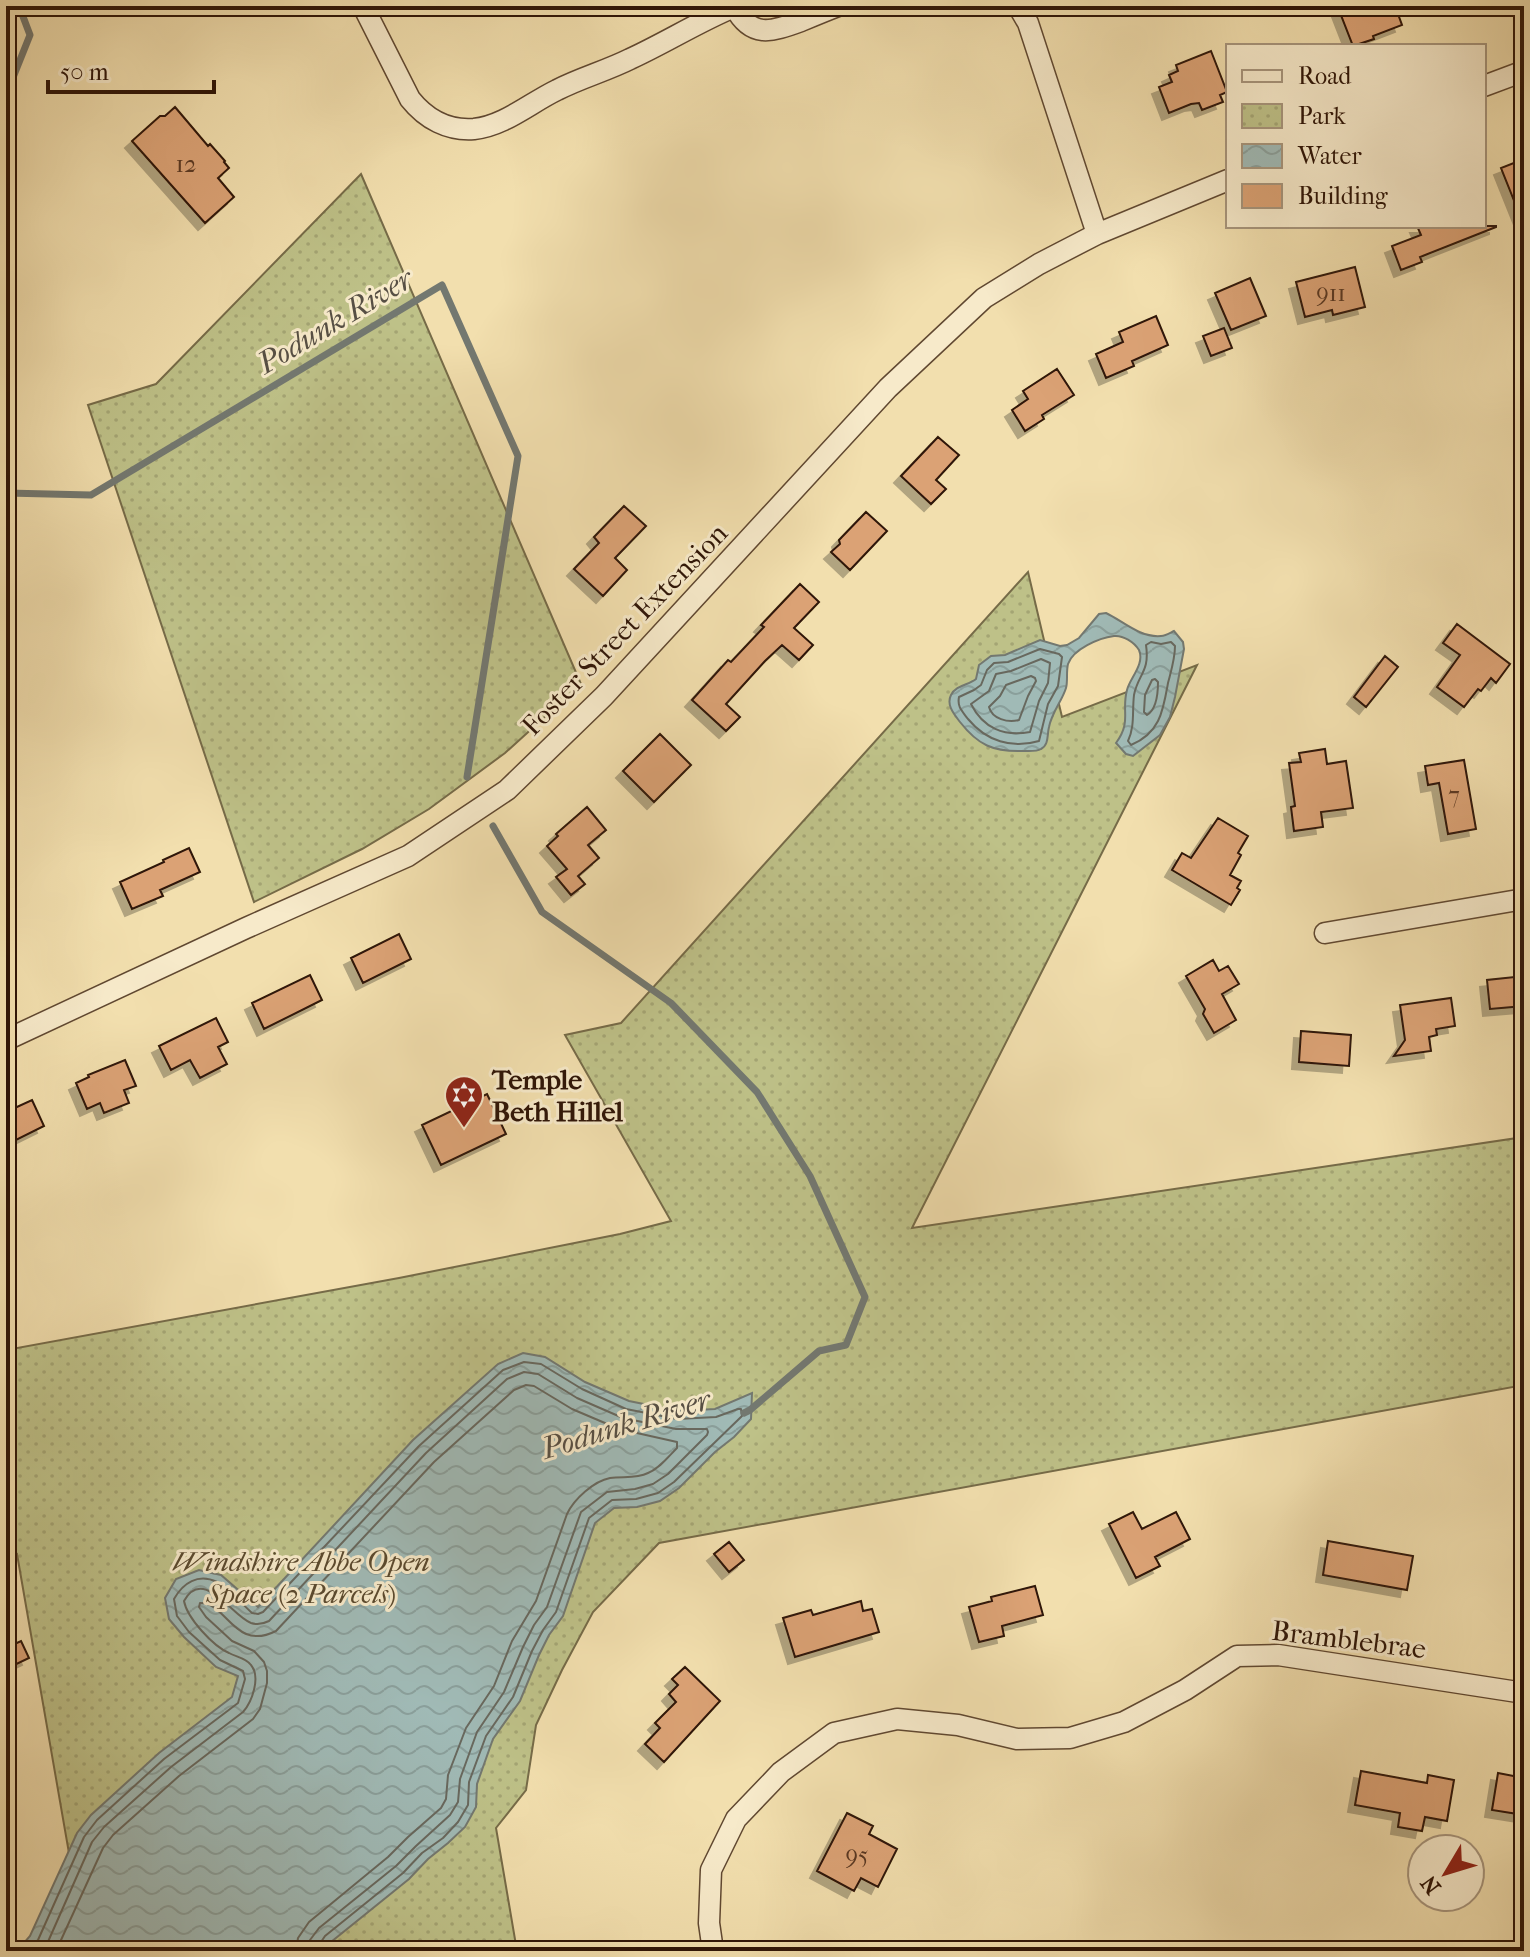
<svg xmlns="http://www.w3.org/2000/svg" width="1530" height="1957" viewBox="0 0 1530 1957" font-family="'IM FELL French Canon',serif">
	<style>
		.park { fill: url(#park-dots); stroke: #766b48; stroke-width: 2 }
		.water { fill: url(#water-waves); stroke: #737870; stroke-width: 2 }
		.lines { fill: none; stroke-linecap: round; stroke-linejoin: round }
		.shore { stroke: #68685e; stroke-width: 2 }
		.stream { stroke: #737870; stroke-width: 7 }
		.building { fill: #dba274; stroke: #2f1507; stroke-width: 2; filter: url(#shadow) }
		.street-casing { stroke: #604831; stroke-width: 23 }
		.street { stroke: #f7eaca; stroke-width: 20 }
		.labels { text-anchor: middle; stroke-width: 6; stroke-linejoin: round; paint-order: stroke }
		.number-label { font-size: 24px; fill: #5a3822 }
		.street-label { font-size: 28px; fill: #2f1507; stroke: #f7eaca }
		.poi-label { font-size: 28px; font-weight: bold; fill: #2f1507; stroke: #f7eaca; text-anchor: start }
		.park-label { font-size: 28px; font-style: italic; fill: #5a492e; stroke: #f7eaca }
		.water-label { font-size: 30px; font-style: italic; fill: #574f44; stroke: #f7eaca }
	</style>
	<defs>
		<pattern id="park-dots" width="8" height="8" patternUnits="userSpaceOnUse" patternTransform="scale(2)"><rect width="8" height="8" fill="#bec188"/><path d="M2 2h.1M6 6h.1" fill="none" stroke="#a4a574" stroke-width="1.8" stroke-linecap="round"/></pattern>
		<pattern id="water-waves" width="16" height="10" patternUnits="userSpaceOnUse" patternTransform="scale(2)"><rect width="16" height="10" fill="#a0bab6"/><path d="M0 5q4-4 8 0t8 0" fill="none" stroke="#8a9f9b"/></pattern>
		<filter id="shadow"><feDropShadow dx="-7" dy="7" stdDeviation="0" flood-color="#0004"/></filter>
	</defs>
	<rect width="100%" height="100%" fill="#f2dfae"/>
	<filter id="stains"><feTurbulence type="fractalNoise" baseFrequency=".0025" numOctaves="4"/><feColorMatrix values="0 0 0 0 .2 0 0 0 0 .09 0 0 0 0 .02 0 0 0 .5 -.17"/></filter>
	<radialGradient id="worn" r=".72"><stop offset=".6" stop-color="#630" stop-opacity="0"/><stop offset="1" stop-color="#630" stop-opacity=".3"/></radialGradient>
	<path class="park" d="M361 174 581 684 505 753 429 809 362 849 254 902 88 405 156 384Z
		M1028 572 1062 717 1197 665 912 1228 1524 1137V1385L659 1543 593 1612 562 1670 536 1725 526 1790 496 1828 517 1951H86L17 1554 6 1556V1350L399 1278 620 1234 671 1221 565 1035 621 1023Z"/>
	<path class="water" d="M1106 613C1123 621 1140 638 1161 636 1166 636 1170 633 1174 631L1183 642 1184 649 1175 697 1170 717 1160 735 1133 756 1126 754 1116 743C1132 721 1121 712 1127 690 1130 678 1145 664 1139 650 1134 642 1123 635 1114 636 1099 638 1073 649 1068 664 1066 672 1068 681 1066 688 1062 701 1052 712 1049 727 1047 735 1049 745 1041 749 1036 752 1028 751 1023 751 993 752 978 745 960 722 954 714 946 705 951 695 956 685 969 685 976 679L979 665 991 656 1005 655 1040 640 1060 646 1067 645 1079 638 1099 614Z
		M523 1353 545 1357 585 1382 629 1401 678 1411 715 1409 752 1393 751 1419 734 1437 715 1452 679 1488 660 1501 637 1507 614 1508 595 1523 563 1616 549 1635 539 1655 520 1701 493 1739 477 1784 476 1807 465 1827 448 1843 428 1859 409 1879 331 1942 324 1951H17L30 1936 77 1833 91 1815 159 1753 232 1697 238 1676 216 1667 184 1637 169 1619 165 1598 176 1579 199 1570 221 1575 258 1607 413 1440 498 1364Z"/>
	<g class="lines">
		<path class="shore" d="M1151 642 1161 644 1171 642 1175 646C1175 659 1171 671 1168 683 1163 711 1160 733 1131 745L1128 741C1135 726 1132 712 1134 695 1138 674 1150 672 1146 645Z
			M1040 649 1059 654 1062 657 1058 686 1048 704 1039 741C1012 749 986 741 968 719 962 711 957 707 959 697L974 690 981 685 987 670 994 663 1008 662Z
			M1041 659 1050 663 1048 683 1039 701 1030 732C1004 737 983 728 971 704L989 691 996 674 1011 671Z
			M1031 676 1035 678 1036 681 1028 696 1019 720C1008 723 992 719 989 707L1000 696 1006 685Z
			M1152 680 1155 679 1158 682C1158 693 1157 709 1147 715L1144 712 1145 695Z
			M28 1951 38 1940 84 1837 97 1820 164 1759 238 1703 245 1679 243 1671 220 1660 189 1632 177 1616 174 1599C183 1583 198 1573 217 1582 228 1588 242 1604 252 1613L258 1614 263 1612 419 1446 503 1370 524 1362 541 1364 582 1389 626 1409 677 1419 716 1417 738 1409H741L742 1416 674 1482 658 1493 636 1499 612 1500 589 1518 556 1612 543 1630 532 1651 513 1697 486 1736 469 1782 468 1805 458 1822 443 1838 422 1853 403 1873 325 1936 319 1945 318 1951
			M41 1951 47 1944 92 1842 104 1827 171 1767 243 1712C252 1702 261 1677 251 1665 246 1658 236 1657 229 1653 213 1646 187 1618 184 1601 203 1566 232 1616 251 1623 257 1625 263 1624 269 1621L426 1453 507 1379 524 1372 538 1374 577 1398 623 1418 676 1429H707L708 1432 707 1435 668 1474 653 1484 635 1489 607 1492 581 1512 547 1607 534 1625 523 1647 504 1692 477 1732 460 1779 458 1802 450 1815 416 1846 396 1866 319 1928 310 1940 308 1951
			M56 1951 103 1848 113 1835 179 1776 253 1719 260 1709 267 1683V1671L264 1662 254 1651 232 1641 206 1617 199 1607 200 1603C227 1602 234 1652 276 1631L434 1462 514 1390 526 1385 534 1386 572 1409 619 1429 677 1442V1448C668 1457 660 1468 648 1473 636 1479 623 1476 610 1478 594 1481 574 1499 567 1514L536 1601 512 1641 494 1686 466 1728 448 1775 446 1799 441 1808 408 1837 388 1857 309 1922 298 1938 296 1951"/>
		<path class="stream" d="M6 95 30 35 19 6
			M6 493 91 495 442 285 518 456 467 777
			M493 826 542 912 671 1003 757 1092 810 1176 865 1297 846 1345 819 1351 750 1410 744 1413"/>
	</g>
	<path class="building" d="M1351 6H1395L1402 25 1373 36 1374 39 1353 46 1339 10Z
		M1211 51 1227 92 1220 95 1223 102 1202 110 1199 103 1191 104 1169 113 1159 87 1172 82 1169 75 1178 71 1176 65Z
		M175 107 208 146 210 144 225 161 224 162 229 168 218 178 234 197 205 223 132 141 160 116H165Z
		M1524 159V223H1523L1501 168Z
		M1417 226H1496V227L1420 257 1422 262 1401 270 1392 246 1421 235Z
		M1355 267 1365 307 1333 315 1332 310 1305 317 1296 282Z
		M1250 278 1266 316 1231 330 1215 293Z
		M1156 316 1168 345 1132 361 1134 366 1106 378 1096 354 1123 342 1119 332Z
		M1224 328 1232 348 1211 356 1203 336Z
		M1057 369 1074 395 1042 415 1044 419 1025 431 1012 410 1028 399 1023 391Z
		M938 437 959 455 936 480 946 489 931 504 901 476Z
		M624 506 646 526 615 558 627 570 603 596 574 569 599 543 594 537Z
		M866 512 887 531 850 570 831 552 840 544 839 540Z
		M800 584 819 602 794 628 813 645 799 660 782 645 765 661 726 704 740 717 726 731 692 700 728 660 731 662 764 627 761 625Z
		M1457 624 1510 664 1496 683 1491 678 1481 691 1478 689 1464 707 1437 687 1460 655 1443 643Z
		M1385 656 1398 667 1366 707 1354 697Z
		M660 734 691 765 654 802 623 771Z
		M1325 749 1327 764 1346 761 1353 808 1321 812 1323 827 1294 831 1291 807 1295 806 1289 763 1301 762 1299 753Z
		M1464 760 1476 829 1448 834 1439 783 1428 785 1425 766Z
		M587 807 606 830 588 845 599 858 578 876 585 884 571 895 556 877 567 869 547 846 558 836 556 834Z
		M1218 818 1248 836 1238 853 1241 855 1230 875 1241 881 1237 888 1240 890 1231 905 1172 870 1182 853 1191 858Z
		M189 848 200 872 160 890 163 896 132 909 120 882 164 862 163 860Z
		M399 934 411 959 363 983 351 958Z
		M1213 960 1219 971 1228 966 1239 984 1222 994 1236 1020 1214 1033 1203 1014 1205 1009 1186 976Z
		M310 975 322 1000 264 1029 252 1003Z
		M1524 976V1006L1490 1009 1487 980Z
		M1451 998 1455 1026 1436 1029 1437 1035 1429 1037 1431 1051 1394 1056 1405 1040 1400 1005Z
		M216 1018 228 1042 218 1047 227 1064 200 1078 190 1060 171 1070 159 1046Z
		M1301 1031 1351 1035 1349 1066 1299 1062Z
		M125 1060 136 1086 124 1090 129 1103 104 1113 100 1103 87 1109 76 1083 89 1077 88 1075Z
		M487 1094 506 1134 441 1165 422 1125Z
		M32 1100 44 1126 6 1145V1112Z
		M1133 1512 1142 1529 1176 1512 1190 1539 1155 1557 1160 1566 1136 1578 1109 1524Z
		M1328 1541 1413 1556 1407 1590 1323 1575Z
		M729 1542 744 1560 729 1572 714 1554Z
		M1035 1586 1043 1615 1002 1626 1004 1636 979 1642 969 1607 992 1601 991 1597Z
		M861 1601 863 1611 872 1609 879 1632 795 1657 783 1618 811 1610 813 1615Z
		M21 1641 29 1658 6 1669V1648Z
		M685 1667 720 1701 664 1762 645 1744 660 1728 655 1723 676 1702 669 1694 678 1685 672 1679Z
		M1361 1771 1427 1783 1428 1775 1454 1780 1447 1821 1425 1817 1422 1831 1398 1827 1400 1813 1355 1805Z
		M1498 1773 1524 1778V1815L1492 1810Z
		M847 1813 873 1826 869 1834 897 1849 878 1887 861 1878 854 1891 817 1871Z"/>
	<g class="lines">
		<g class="street-casing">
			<path id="street" d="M363 6 410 99C426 119 448 131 474 129 504 126 530 103 557 90 580 78 606 71 630 59 665 43 698 22 734 7
				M734 6C751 39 771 32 801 21 813 16 825 11 838 6
				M1018 6 1028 23 1097 234
				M1484 86 1524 71
				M1325 933 1524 899
				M6 1040 246 928 408 856 507 790 604 696 888 388 984 298 1039 264 1097 234 1228 180
				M713 1951 709 1923 711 1870 736 1819 781 1772 834 1733 897 1719 958 1725 1017 1739 1070 1738 1124 1722 1185 1690 1237 1656 1278 1655 1524 1693"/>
		</g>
		<use href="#street" class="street"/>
	</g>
	<defs>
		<g id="synagogue-pin" transform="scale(2)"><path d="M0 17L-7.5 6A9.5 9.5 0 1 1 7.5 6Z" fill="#8f2418" stroke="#f7eaca"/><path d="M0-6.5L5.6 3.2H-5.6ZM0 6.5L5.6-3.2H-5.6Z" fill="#fff"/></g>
	</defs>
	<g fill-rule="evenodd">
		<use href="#synagogue-pin" x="464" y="1095"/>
	</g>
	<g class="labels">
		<g class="number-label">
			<text x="186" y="172">12</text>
			<text x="1331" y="301">911</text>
			<text x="1454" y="803">7</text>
			<text x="857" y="1863">95</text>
		</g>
		<g class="street-label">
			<text transform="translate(624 629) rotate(-46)" y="10">Foster Street Extension</text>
			<text transform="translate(1349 1639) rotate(7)" y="10">Bramblebrae</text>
		</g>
		<g class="poi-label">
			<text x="492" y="1089">Temple<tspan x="492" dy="32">Beth Hillel</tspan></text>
		</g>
		<g class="park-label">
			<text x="301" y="1571">Windshire Abbe Open<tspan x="301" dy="32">Space (2 Parcels)</tspan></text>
		</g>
		<g class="water-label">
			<text transform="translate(335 321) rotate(-31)" y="10">Podunk River</text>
			<text transform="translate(626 1424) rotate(-17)" y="10">Podunk River</text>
		</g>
	</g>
	<rect width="1530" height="1957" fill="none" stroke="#f2dfae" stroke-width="32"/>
	<rect x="8" y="8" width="1514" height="1941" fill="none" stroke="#2f1507" stroke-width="4"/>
	<rect x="16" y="16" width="1498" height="1925" fill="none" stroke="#2f1507" stroke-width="2"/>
	<rect x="1226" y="44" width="260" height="184" fill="#f7eaca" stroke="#a7957c" stroke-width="2"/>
	<rect x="1242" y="70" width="40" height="12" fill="#f7eaca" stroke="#a7957c" stroke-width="2"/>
	<text x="1298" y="84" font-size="24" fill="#2f1507">Road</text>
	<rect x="1242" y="104" width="40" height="24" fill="url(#park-dots)" stroke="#a7957c" stroke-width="2"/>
	<text x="1298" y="124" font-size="24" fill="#2f1507">Park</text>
	<rect x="1242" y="144" width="40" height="24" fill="url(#water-waves)" stroke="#a7957c" stroke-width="2"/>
	<text x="1298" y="164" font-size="24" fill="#2f1507">Water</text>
	<rect x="1242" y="184" width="40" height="24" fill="#dba274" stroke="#a7957c" stroke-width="2"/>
	<text x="1298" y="204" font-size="24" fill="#2f1507">Building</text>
	<g transform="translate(1446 1873) rotate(232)"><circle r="38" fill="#f7eaca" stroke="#a7957c" stroke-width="2"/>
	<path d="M0-6L14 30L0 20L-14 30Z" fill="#8f2418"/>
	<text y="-12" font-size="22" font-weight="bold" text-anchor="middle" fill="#2f1507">N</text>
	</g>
	<path d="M48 80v12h166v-12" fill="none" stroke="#2f1507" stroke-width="4"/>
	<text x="60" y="80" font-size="24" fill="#2f1507" stroke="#f7eaca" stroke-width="6" paint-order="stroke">50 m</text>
	<rect width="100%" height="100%" filter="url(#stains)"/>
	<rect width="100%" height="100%" fill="url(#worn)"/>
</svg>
